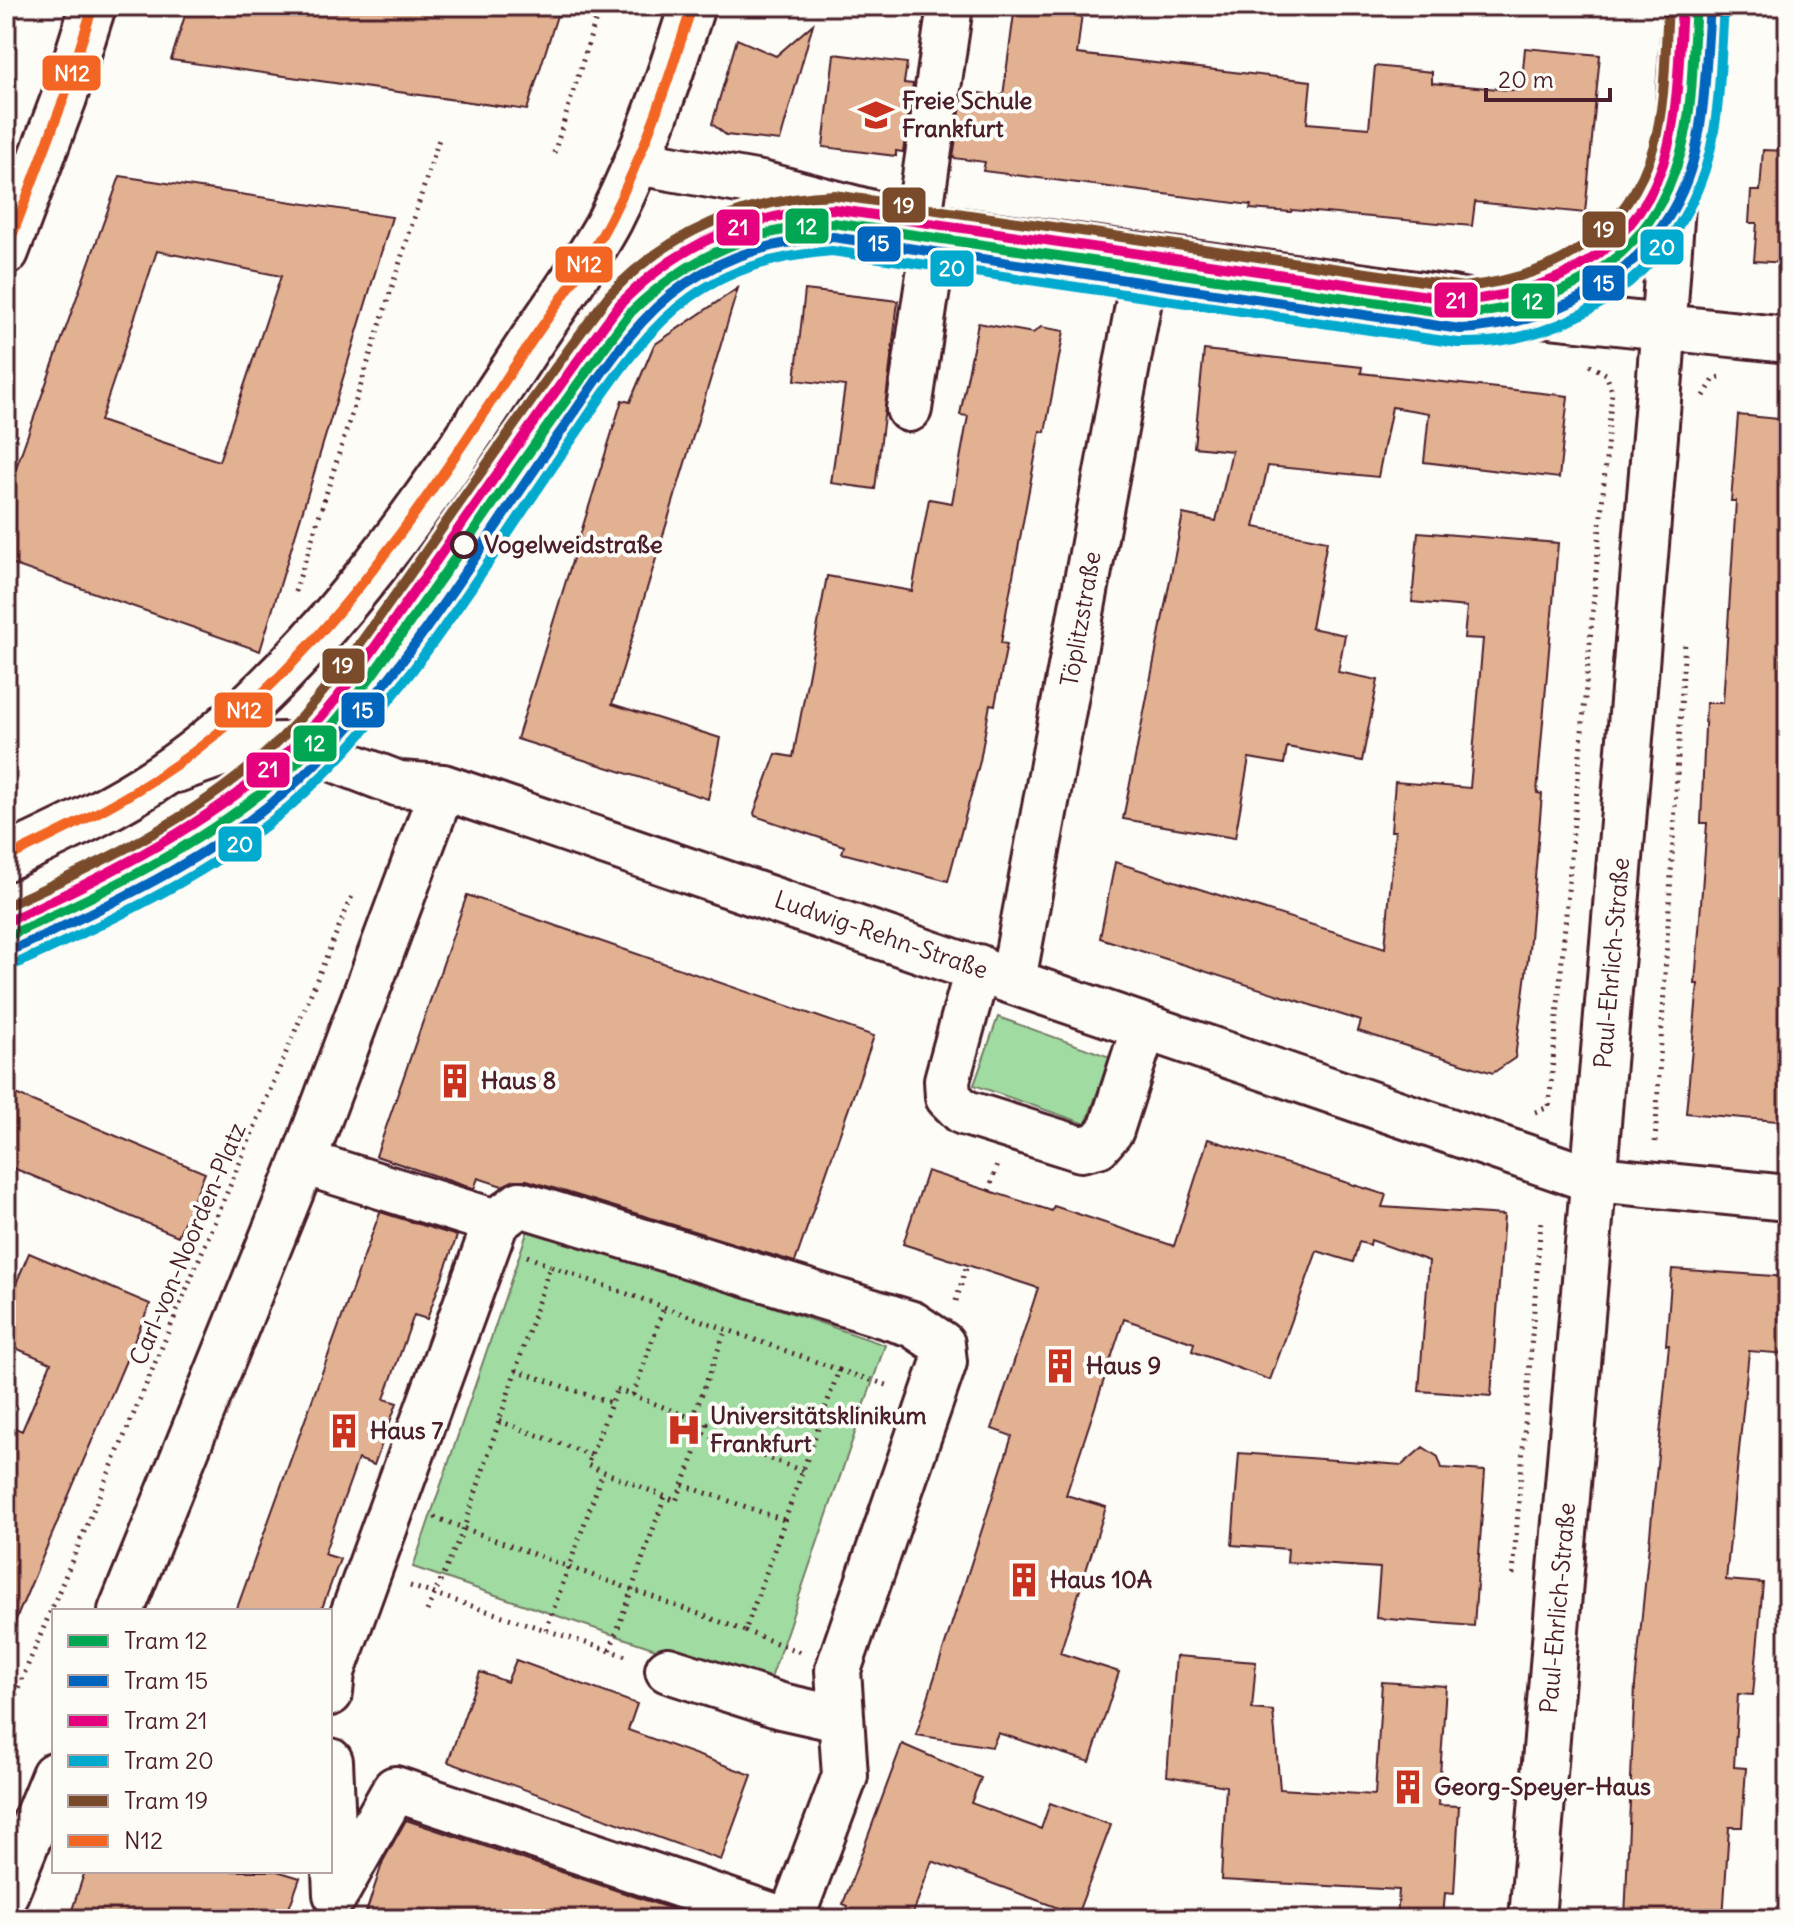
<svg xmlns="http://www.w3.org/2000/svg" width="1794" height="1925" viewBox="0 0 1794 1925" font-family="Delius,sans-serif">
	<style>
		.green { fill: #a0dba1; stroke: #757d66; stroke-width: 2 }
		.building { fill: #e1b192; stroke: #4a1f2b; stroke-width: 2; fill-rule: evenodd }
		.lines { fill: none; stroke-linecap: round; stroke-linejoin: round }
		.minor-casing { stroke: #4a1f2b; stroke-width: 50 }
		.major-casing { stroke: #4a1f2b; stroke-width: 50 }
		.path { stroke: #4a1f2b; stroke-width: 5; stroke-dasharray: 2 6; stroke-linecap: butt }
		.minor { stroke: #fdfcf7; stroke-width: 44 }
		.major { stroke: #fdfcf7; stroke-width: 44 }
		.bus-1-casing { stroke: #fdfcf7; stroke-width: 16 }
		.bus-1 { stroke: #f26522; stroke-width: 10 }
		.tram-1-casing { stroke: #fdfcf7; stroke-width: 16 }
		.tram-2-casing { stroke: #fdfcf7; stroke-width: 16 }
		.tram-3-casing { stroke: #fdfcf7; stroke-width: 16 }
		.tram-4-casing { stroke: #fdfcf7; stroke-width: 16 }
		.tram-5-casing { stroke: #fdfcf7; stroke-width: 16 }
		.tram-1 { stroke: #00a651; stroke-width: 10 }
		.tram-2 { stroke: #0065bd; stroke-width: 10 }
		.tram-3 { stroke: #e5007d; stroke-width: 10 }
		.tram-4 { stroke: #00a9ce; stroke-width: 10 }
		.tram-5 { stroke: #7a4b2a; stroke-width: 10 }
		.stop-dot { fill: #fdfcf7; stroke: #4a1f2b; stroke-width: 4 }
		.labels { text-anchor: middle; stroke-width: 8; stroke-linejoin: round; paint-order: stroke }
		.poi-label { font-size: 24px; font-weight: bold; fill: #4a1f2b; stroke: #fdfcf7; text-anchor: start }
		.stop-label { font-size: 24px; font-weight: bold; fill: #4a1f2b; stroke: #fdfcf7; text-anchor: start }
		.street-label { font-size: 24px; fill: #4a1f2b; stroke: #fdfcf7 }
		.line-badge { stroke: #fdfcf7; stroke-width: 3 }
		.badge-label { font-size: 22px; text-anchor: middle; font-weight: bold; fill: #fff }
	</style>
	<rect width="100%" height="100%" fill="#fdfcf7"/>
	<filter id="ink" filterUnits="userSpaceOnUse"><feTurbulence type="fractalNoise" baseFrequency=".0125" numOctaves="2"/><feDisplacementMap in="SourceGraphic" scale="16" xChannelSelector="R" yChannelSelector="G"/><feConvolveMatrix kernelMatrix="1 2 1 2 8 2 1 2 1" color-interpolation-filters="sRGB"/></filter>
	<g filter="url(#ink)">
		<path class="green" d="M998 1017 1110 1057 1086 1124 974 1085Z
			M530 1224 885 1345 768 1687 413 1567Z"/>
		<path class="building" d="M188 6H560L527 110 171 60Z
			M1015 6 1082 13 1077 54 1311 81 1307 123 1369 128 1375 66 1432 72V83L1521 91 1525 48 1600 55 1585 213 1475 202 1472 226 1292 210 1291 212 1250 209 1251 205 983 171 985 162 953 158 963 91 1003 96Z
			M813 24 780 141 726 135 712 124 737 39 776 56Z
			M834 54 907 63 904 83 913 84 903 152 896 151V156L823 147Z
			M1763 150 1788 151V263L1754 261 1757 223H1749L1751 191H1760Z
			M120 176 392 217 260 651 6 562V496ZM157 251 281 276 219 461 100 421Z
			M738 288 612 704 720 738 708 799 517 739 622 400 630 402 654 345Z
			M805 290 898 301 875 489 831 483 845 386 795 380Z
			M978 323 1033 333 1041 327 1064 331 1045 432 1040 431 1007 608 1001 643 1007 644 995 705 990 704 980 761 948 881 842 853 844 846 755 816 754 813 776 754 793 757 827 576 912 591 929 499 952 503 968 416 960 415Z
			M1204 350 1362 367 1361 373 1568 396 1559 478 1424 462 1429 413 1392 407 1378 477 1268 466 1254 527 1327 541 1311 628 1345 635 1338 672 1378 680 1362 761 1287 747 1284 764 1249 758 1235 838 1123 819 1183 514 1216 521 1232 451 1194 447Z
			M1738 415 1788 420V1122L1686 1113 1698 984H1695L1707 823H1701L1706 703H1723L1736 501H1731Z
			M1418 532 1558 543 1537 793 1542 794 1529 950 1515 1058 1493 1073 1358 1031 1361 1021 1100 938 1115 862 1385 948 1395 831H1391L1395 782 1470 788 1483 639 1464 638 1467 607 1412 602Z
			M467 895 874 1036 795 1262 527 1180H515L502 1186 478 1178 474 1189 376 1156Z
			M6 1090 205 1173 178 1236 6 1165Z
			M1208 1139 1386 1195 1382 1207 1504 1215 1491 1396 1419 1391 1429 1261 1371 1240 1370 1245 1359 1242 1353 1262 1317 1251 1270 1380 1192 1351 1194 1343 1124 1319 1066 1495 1106 1507 1060 1653 1119 1672 1090 1762 998 1733 992 1747 916 1735 1012 1436 992 1429 1038 1288 903 1244 927 1171 1052 1211 1054 1206 1174 1246Z
			M380 1212 457 1236 427 1319 414 1315 384 1399 397 1403 374 1465 358 1459 324 1554 340 1559 321 1611H236Z
			M29 1253 150 1304 6 1643V1424L22 1431 51 1363 6 1344V1307Z
			M1672 1269 1788 1277V1354L1749 1351 1726 1580 1763 1583 1753 1695 1738 1694 1734 1767 1746 1768 1742 1827H1729L1723 1919H1625L1635 1685 1669 1345H1666Z
			M1423 1447 1438 1457 1442 1468 1485 1471 1474 1626 1376 1618 1380 1568 1287 1562 1288 1549 1232 1545 1239 1453 1402 1465Z
			M1176 1656 1256 1662 1252 1709 1273 1711 1280 1789 1375 1795 1382 1682 1446 1686 1438 1805 1459 1806 1454 1894 1445 1893 1443 1919H1397L1399 1890 1221 1880 1226 1786 1167 1776Z
			M516 1660 637 1704 628 1730 752 1775 721 1860 448 1762 480 1672 507 1682Z
			M902 1744 981 1778 971 1803 1041 1829 1050 1803 1111 1825 1077 1915 932 1861 911 1919H844L848 1906 843 1904Z
			M406 1820 687 1914 686 1919H364L383 1861Z
			M85 1871H277L300 1878 285 1919H69Z"/>
		<g class="lines">
			<g class="minor-casing">
				<path id="minor" d="M637 162 761 184 918 225 1452 299 1512 311 1788 340
					M918 225 950 6
					M909 409 936 228
					M176 770 243 746 284 745 331 758 399 784 443 787 1587 1178 1788 1198
					M978 967 947 1080 948 1097 963 1112 1081 1149 1098 1145 1111 1130 1144 1027
					M1013 980 1147 257
					M303 1162 496 1222 332 1672 330 1693
					M496 1222 520 1204 912 1324 942 1344 944 1362 838 1670 845 1776 791 1919
					M121 1611 303 1162 443 787
					M668 1670 781 1706 839 1719
					M330 1761 336 1894
					M338 1890 395 1789 782 1919
					M6 1893 54 1775
					M1532 1919 1660 376 1686 6"/>
			</g>
			<g class="major-casing">
				<path id="major" d="M6 252 64 98 93 6
					M6 858C59 833 112 809 161 776 308 677 425 504 521 357 550 312 585 267 610 220 645 151 669 79 692 6"/>
			</g>
			<path class="path" d="M6 47 21 6
				M554 153 600 6
				M582 341 613 364
				M595 390 635 332 706 272 792 246 818 247
				M1704 396 1714 379 1720 377
				M295 592 439 139
				M360 723 389 683
				M1535 1112 1549 1107 1612 391 1606 374 1587 364
				M1655 1142 1685 640
				M989 1191 997 1165
				M527 1256 550 1266
				M956 1301 967 1265
				M516 1370 611 1403
				M839 1370 890 1386
				M617 1389 707 1424 676 1501 587 1465Z
				M633 1395 664 1307
				M693 1418 726 1329
				M499 1421 591 1455
				M703 1434 803 1471
				M683 1485 784 1520
				M1513 1575 1541 1221
				M410 1586 629 1657
				M427 1611 464 1528 550 1266 839 1370 745 1631C641 1592 536 1556 432 1516
				M546 1630 603 1472
				M745 1631 800 1652
				M610 1650 665 1496
				M6 1717 352 896"/>
			<use href="#minor" class="minor"/>
			<use href="#major" class="major"/>
			<g class="bus-1-casing">
				<path id="bus-1" d="M6 252 64 98 93 6
					M6 858C80 823 151 788 214 736 337 636 428 498 514 367 546 319 583 272 610 220 645 152 669 79 692 6"/>
			</g>
			<use href="#bus-1" class="bus-1"/>
			<g class="tram-1-casing">
				<path id="tram-1" d="M6 937C103 893 201 846 282 776 340 726 383 660 427 598 495 502 560 405 631 312 689 256 752 229 833 223L1462 315C1567 304 1651 260 1681 152 1694 105 1692 54 1696 6"/>
			</g>
			<g class="tram-2-casing">
				<path id="tram-2" d="M12 950C118 902 231 849 314 765 410 668 485 537 565 426 600 376 634 319 685 284 730 253 779 241 833 237L1460 329C1568 325 1669 262 1695 153 1706 105 1706 55 1710 7"/>
			</g>
			<g class="tram-3-casing">
				<path id="tram-3" d="M6 922C100 879 192 833 271 767 330 717 372 651 416 589 484 494 549 397 620 304 679 243 749 214 833 209L1462 301C1560 291 1642 249 1668 147 1679 101 1679 52 1682 6"/>
			</g>
			<g class="tram-4-casing">
				<path id="tram-4" d="M18 963C126 914 240 861 324 774 419 678 491 555 568 445 604 394 639 334 691 297 733 267 781 255 832 251L1458 343C1573 346 1678 269 1708 159 1721 111 1720 58 1724 8"/>
			</g>
			<g class="tram-5-casing">
				<path id="tram-5" d="M6 906C97 865 192 820 267 752 322 701 364 638 408 577 474 483 539 387 609 295 669 231 747 199 834 195L1463 287C1552 278 1628 237 1654 145 1666 101 1665 52 1668 6"/>
			</g>
			<use href="#tram-1" class="tram-1"/>
			<use href="#tram-2" class="tram-2"/>
			<use href="#tram-3" class="tram-3"/>
			<use href="#tram-4" class="tram-4"/>
			<use href="#tram-5" class="tram-5"/>
		</g>
	</g>
	<defs>
		<g id="school-bare" transform="scale(2.76)"><path d="M0-5L7-2L0 1L-7-2ZM-4 1L0 2.5L4 1V4Q0 6-4 4Z" fill="#c8321e" stroke="#fdfcf7" stroke-width="2.5" paint-order="stroke"/></g>
		<g id="building-bare" transform="scale(2.76)"><path d="M-4-6H4V6H1V3H-1V6H-4ZM-2.5-4.3h1.7v1.8h-1.7ZM.8-4.3h1.7v1.8H.8ZM-2.5-1h1.7V.8h-1.7ZM.8-1h1.7V.8H.8Z" fill="#c8321e" stroke="#fdfcf7" stroke-width="2.5" paint-order="stroke"/></g>
		<g id="hospital-bare" transform="scale(2.76)"><path d="M-5-5h3v3.5h4V-5h3V5h-3V1.5h-4V5h-3Z" fill="#c8321e" stroke="#fdfcf7" stroke-width="2.5" paint-order="stroke"/></g>
	</defs>
	<g fill-rule="evenodd">
		<use href="#school-bare" x="876" y="115"/>
		<use href="#building-bare" x="455" y="1081"/>
		<use href="#building-bare" x="1060" y="1366"/>
		<use href="#hospital-bare" x="684" y="1430"/>
		<use href="#building-bare" x="344" y="1431"/>
		<use href="#building-bare" x="1024" y="1580"/>
		<use href="#building-bare" x="1408" y="1787"/>
	</g>
	<circle class="stop-dot" cx="464" cy="545" r="12"/>
	<g class="labels">
		<g class="poi-label">
			<text x="902" y="109">Freie Schule<tspan x="902" dy="28">Frankfurt</tspan></text>
			<text x="481" y="1089">Haus 8</text>
			<text x="1086" y="1374">Haus 9</text>
			<text x="710" y="1424">Universitätsklinikum<tspan x="710" dy="28">Frankfurt</tspan></text>
			<text x="370" y="1439">Haus 7</text>
			<text x="1050" y="1588">Haus 10A</text>
			<text x="1434" y="1795">Georg-Speyer-Haus</text>
		</g>
		<g class="stop-label">
			<text x="484" y="553">Vogelweidstraße</text>
		</g>
		<g class="street-label">
			<text transform="translate(1081 619) rotate(-80)" y="8">Töplitzstraße</text>
			<text transform="translate(881 935) rotate(19)" y="8">Ludwig-Rehn-Straße</text>
			<text transform="translate(1612 963) rotate(-85)" y="8">Paul-Ehrlich-Straße</text>
			<text transform="translate(188 1244) rotate(-67)" y="8">Carl-von-Noorden-Platz</text>
			<text transform="translate(1558 1608) rotate(-85)" y="8">Paul-Ehrlich-Straße</text>
		</g>
	</g>
	<g class="line-badge">
		<rect x="41" y="54" width="61" height="38" rx="8" fill="#f26522"/>
		<rect x="881" y="186" width="46" height="38" rx="8" fill="#7a4b2a"/>
		<rect x="784" y="207" width="46" height="38" rx="8" fill="#00a651"/>
		<rect x="715" y="208" width="46" height="39" rx="8" fill="#e5007d"/>
		<rect x="1581" y="210" width="46" height="39" rx="8" fill="#7a4b2a"/>
		<rect x="856" y="225" width="46" height="38" rx="8" fill="#0065bd"/>
		<rect x="1639" y="228" width="46" height="38" rx="8" fill="#00a9ce"/>
		<rect x="554" y="245" width="60" height="39" rx="8" fill="#f26522"/>
		<rect x="929" y="249" width="46" height="39" rx="8" fill="#00a9ce"/>
		<rect x="1581" y="264" width="45" height="38" rx="8" fill="#0065bd"/>
		<rect x="1433" y="281" width="46" height="38" rx="8" fill="#e5007d"/>
		<rect x="1510" y="282" width="46" height="38" rx="8" fill="#00a651"/>
		<rect x="321" y="647" width="45" height="38" rx="8" fill="#7a4b2a"/>
		<rect x="213" y="691" width="61" height="38" rx="8" fill="#f26522"/>
		<rect x="340" y="691" width="46" height="38" rx="8" fill="#0065bd"/>
		<rect x="292" y="724" width="46" height="39" rx="8" fill="#00a651"/>
		<rect x="245" y="751" width="46" height="38" rx="8" fill="#e5007d"/>
		<rect x="217" y="825" width="46" height="38" rx="8" fill="#00a9ce"/>
	</g>
	<g class="badge-label">
		<text x="72" y="81">N12</text>
		<text x="904" y="213">19</text>
		<text x="807" y="234">12</text>
		<text x="738" y="235">21</text>
		<text x="1604" y="237">19</text>
		<text x="879" y="251">15</text>
		<text x="1662" y="255">20</text>
		<text x="584" y="272">N12</text>
		<text x="952" y="276">20</text>
		<text x="1604" y="291">15</text>
		<text x="1456" y="308">21</text>
		<text x="1533" y="309">12</text>
		<text x="343" y="673">19</text>
		<text x="244" y="718">N12</text>
		<text x="363" y="718">15</text>
		<text x="315" y="751">12</text>
		<text x="268" y="777">21</text>
		<text x="240" y="852">20</text>
	</g>
	<rect width="1794" height="1925" fill="none" stroke="#fdfcf7" stroke-width="32"/>
	<rect x="16" y="16" width="1762" height="1893" fill="none" stroke="#4a1f2b" stroke-width="3" filter="url(#ink)"/>
	<rect x="52" y="1609" width="280" height="264" fill="#fdfcf7" stroke="#b5a4a5" stroke-width="2"/>
	<rect x="68" y="1635" width="40" height="12" fill="#00a651" stroke="#b5a4a5" stroke-width="2"/>
	<text x="124" y="1649" font-size="24" fill="#4a1f2b">Tram 12</text>
	<rect x="68" y="1675" width="40" height="12" fill="#0065bd" stroke="#b5a4a5" stroke-width="2"/>
	<text x="124" y="1689" font-size="24" fill="#4a1f2b">Tram 15</text>
	<rect x="68" y="1715" width="40" height="12" fill="#e5007d" stroke="#b5a4a5" stroke-width="2"/>
	<text x="124" y="1729" font-size="24" fill="#4a1f2b">Tram 21</text>
	<rect x="68" y="1755" width="40" height="12" fill="#00a9ce" stroke="#b5a4a5" stroke-width="2"/>
	<text x="124" y="1769" font-size="24" fill="#4a1f2b">Tram 20</text>
	<rect x="68" y="1795" width="40" height="12" fill="#7a4b2a" stroke="#b5a4a5" stroke-width="2"/>
	<text x="124" y="1809" font-size="24" fill="#4a1f2b">Tram 19</text>
	<rect x="68" y="1835" width="40" height="12" fill="#f26522" stroke="#b5a4a5" stroke-width="2"/>
	<text x="124" y="1849" font-size="24" fill="#4a1f2b">N12</text>
	<path d="M1486 88v12h124v-12" fill="none" stroke="#4a1f2b" stroke-width="4"/>
	<text x="1498" y="88" font-size="24" fill="#4a1f2b" stroke="#fdfcf7" stroke-width="6" paint-order="stroke">20 m</text>
</svg>
